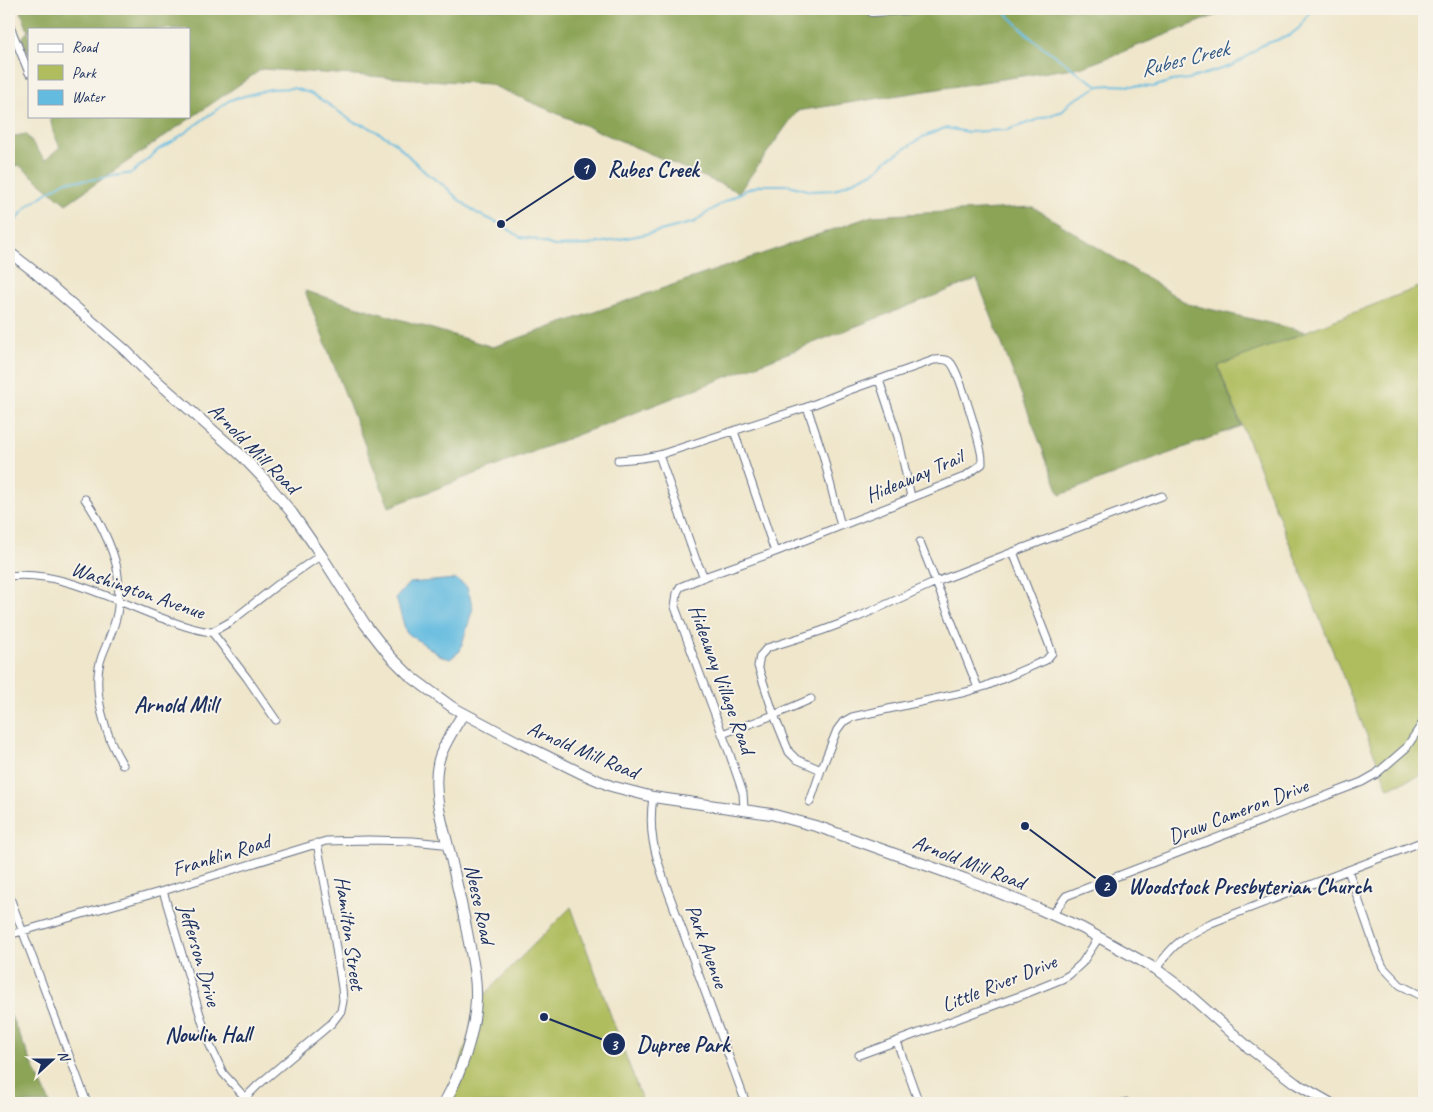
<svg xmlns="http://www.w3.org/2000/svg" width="1433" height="1112" viewBox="0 0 1433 1112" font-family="Caveat,sans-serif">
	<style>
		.green { fill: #b0bd5f; stroke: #66765e }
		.forest { fill: #8ca456; stroke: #546a5a }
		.water { fill: #63bbe0; stroke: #3f759f }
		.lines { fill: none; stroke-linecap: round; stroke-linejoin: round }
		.stream { stroke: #63bbe0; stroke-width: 2 }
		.street-casing { stroke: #656f84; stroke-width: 9 }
		.secondary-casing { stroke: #656f84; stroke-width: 12 }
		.street { stroke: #fff; stroke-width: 7 }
		.secondary { stroke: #fff; stroke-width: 10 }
		.labels { text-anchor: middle; stroke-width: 4; stroke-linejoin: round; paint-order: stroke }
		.street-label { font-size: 21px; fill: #1b2f5e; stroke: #f7f3e8 }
		.water-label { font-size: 22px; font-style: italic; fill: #315985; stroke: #f7f3e8 }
		.neighbourhood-label { font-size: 22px; font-weight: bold; fill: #1b2f5e; stroke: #f7f3e8 }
		.leader { fill: none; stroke: #1b2f5e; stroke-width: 2 }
		.callout-dot { fill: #1b2f5e; stroke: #f7f3e8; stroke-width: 2 }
		.mark-label { font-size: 15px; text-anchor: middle; font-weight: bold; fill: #fff }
		.callout-label { font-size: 22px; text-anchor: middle; font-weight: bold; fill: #1b2f5e; stroke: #f7f3e8; stroke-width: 4; stroke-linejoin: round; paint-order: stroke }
	</style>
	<rect width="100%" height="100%" fill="#f7f3e8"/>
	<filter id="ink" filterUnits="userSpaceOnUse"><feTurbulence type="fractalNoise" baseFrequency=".02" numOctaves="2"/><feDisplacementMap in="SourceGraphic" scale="10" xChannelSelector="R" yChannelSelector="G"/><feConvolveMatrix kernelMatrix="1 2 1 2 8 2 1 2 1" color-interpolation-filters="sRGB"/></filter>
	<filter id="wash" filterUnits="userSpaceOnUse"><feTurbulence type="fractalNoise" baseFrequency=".0096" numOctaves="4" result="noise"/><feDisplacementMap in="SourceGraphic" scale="20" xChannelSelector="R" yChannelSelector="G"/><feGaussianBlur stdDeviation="1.12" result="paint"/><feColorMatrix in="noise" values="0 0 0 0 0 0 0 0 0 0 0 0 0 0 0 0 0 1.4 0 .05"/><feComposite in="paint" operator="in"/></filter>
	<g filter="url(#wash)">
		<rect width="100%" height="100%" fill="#efe6cb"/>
		<path class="green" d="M1424 285V774L1388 788 1218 366Z
			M571 907 643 1103H449L480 999Z"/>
		<path class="forest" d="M20 9H59L61 11 65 9H1232L1086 66 797 111 739 192 489 84 262 69 66 204 19 165 9 168V137L26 134 45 160 60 147 53 132 50 116H189V29H29V55L22 38 28 31Z
			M1033 207 1188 304 1307 332 1218 366 1241 426 1060 495 977 279 606 424 389 507 305 291 493 347 872 216Z
			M9 1012 50 1103H9Z"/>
		<path class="water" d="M456 579 467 587 473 608 460 651 450 659 441 656 406 632 396 598 409 583Z"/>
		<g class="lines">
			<path class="stream" d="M1002 9 1031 38 1081 75 1099 86
				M9 228 28 206 50 191 66 181 90 180 132 173 159 149 172 142 230 100 270 89 293 88 310 93 328 104 353 122 367 126 393 141 426 173 446 187 458 199 478 214 501 224 520 237 534 239 554 246 589 245 652 233 695 222 702 216 724 202 746 190 761 185H788L811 191 834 190 877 170 887 160 923 137 945 128 968 132 1007 130 1063 111 1069 103 1099 86 1112 85 1153 87 1172 81 1189 79 1231 66 1245 58 1262 45 1289 36 1299 28 1312 9"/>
		</g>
	</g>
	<g filter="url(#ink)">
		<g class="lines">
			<g class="street-casing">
				<path id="street" d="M9 24 29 73
					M879 380 898 437 911 497
					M807 407 823 455 841 526
					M734 431 775 552
					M659 455 696 560 704 577
					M618 460 642 458 659 455 807 407 847 391 934 360C940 360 945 358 950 362 959 370 978 437 981 452 982 456 982 460 982 464L964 477 775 552 704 577 680 587 677 593 675 607 729 752 743 793 744 809
					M85 499C98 517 112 546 117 568 119 580 119 594 118 606 117 623 108 640 102 656 90 688 106 738 123 765
					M920 542 978 688
					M9 576C63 570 118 603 167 620 182 625 197 631 212 632L230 622 276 586 321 555
					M212 632 247 678 276 720
					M722 734 774 715 811 699
					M821 770 796 759 789 752 774 715 758 666 760 656 767 648 821 631 856 618 936 582 1013 552 1162 496
					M653 797C648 831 654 851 665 883L746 1103
					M810 802 821 770 837 730 843 722 852 717 966 692 986 686 1046 660 1052 653 1049 644 1013 552
					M1348 870 1377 953 1383 967 1400 985 1424 997
					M163 891 208 1041 223 1073 250 1103
					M9 895 87 1103
					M1052 915 1066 896 1362 782 1376 774 1406 748 1424 721
					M9 935 163 891 326 841 368 840 413 841 442 844 447 843
					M1156 969C1173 944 1184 936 1211 923L1424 841
					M897 1042 919 1103
					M859 1055 1025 994 1062 979 1069 975 1082 963 1099 937
					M240 1103 258 1085 332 1023 341 1011 343 1001 342 988 331 916 317 843
					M1122 1103 1126 1102"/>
			</g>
			<g class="secondary-casing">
				<path id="secondary" d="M872 11 909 9
					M9 252 31 269 125 350 148 373 242 456 264 479 292 513 321 555 365 624 390 656 410 676 452 707 516 741 583 774 611 786 653 797 771 814 819 827 965 879 1039 909 1082 928 1156 969 1180 987 1248 1047 1295 1083 1330 1103
					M444 1103C461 1074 475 1033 476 999 477 976 471 954 467 932 462 906 456 880 450 854 443 826 432 793 438 764 440 750 455 727 463 714"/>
			</g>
			<use href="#street" class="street"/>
			<use href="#secondary" class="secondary"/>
		</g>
	</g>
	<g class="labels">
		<g class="street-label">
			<text transform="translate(254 448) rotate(45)" y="7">Arnold Mill Road</text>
			<text transform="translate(914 476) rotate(-23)" y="7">Hideaway Trail</text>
			<text transform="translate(138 590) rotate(19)" y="7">Washington Avenue</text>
			<text transform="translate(722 679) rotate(70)" y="7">Hideaway Village Road</text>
			<text transform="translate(583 750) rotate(23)" y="7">Arnold Mill Road</text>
			<text transform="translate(1238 811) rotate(-21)" y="7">Druw Cameron Drive</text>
			<text transform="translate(221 855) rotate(-17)" y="7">Franklin Road</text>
			<text transform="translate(969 862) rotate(21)" y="7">Arnold Mill Road</text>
			<text transform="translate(480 904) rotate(78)" y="7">Neese Road</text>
			<text transform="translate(350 933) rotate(82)" y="7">Hamilton Street</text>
			<text transform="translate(707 946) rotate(70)" y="7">Park Avenue</text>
			<text transform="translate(200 955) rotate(74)" y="7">Jefferson Drive</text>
			<text transform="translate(999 983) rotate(-22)" y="7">Little River Drive</text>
		</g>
		<g class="water-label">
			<text transform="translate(1184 58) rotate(-14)" y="8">Rubes Creek</text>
		</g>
		<g class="neighbourhood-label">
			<text x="176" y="712">Arnold Mill</text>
			<text x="208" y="1042">Nowlin Hall</text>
		</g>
	</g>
	<path class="leader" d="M501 224L585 169M1025 826L1106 886M544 1017L614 1044"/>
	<g class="callout-dot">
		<circle cx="501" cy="224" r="5"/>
		<circle cx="1025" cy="826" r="5"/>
		<circle cx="544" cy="1017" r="5"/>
		<circle cx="585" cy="169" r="12"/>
		<circle cx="1106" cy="886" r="12"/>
		<circle cx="614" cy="1044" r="12"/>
	</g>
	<g class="mark-label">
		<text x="585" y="174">1</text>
		<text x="1106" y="891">2</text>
		<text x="614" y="1050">3</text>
	</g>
	<g class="callout-label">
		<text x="653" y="177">Rubes Creek</text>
		<text x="1250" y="894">Woodstock Presbyterian Church</text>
		<text x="683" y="1052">Dupree Park</text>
	</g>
	<rect width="1433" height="1112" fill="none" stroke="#f7f3e8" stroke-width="30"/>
	<rect x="28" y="28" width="162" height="90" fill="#f7f3e8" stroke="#9fa5b1"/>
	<rect x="38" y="44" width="25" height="8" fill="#ffffff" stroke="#9fa5b1"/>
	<text x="72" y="52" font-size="15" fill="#1b2f5e">Road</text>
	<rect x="38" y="65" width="25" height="15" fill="#b0bd5f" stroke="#9fa5b1"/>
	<text x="72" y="78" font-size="15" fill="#1b2f5e">Park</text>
	<rect x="38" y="90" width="25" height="15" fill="#63bbe0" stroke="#9fa5b1"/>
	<text x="72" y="102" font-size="15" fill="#1b2f5e">Water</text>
	<g transform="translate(52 1060) rotate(69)" stroke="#f7f3e8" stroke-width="4" paint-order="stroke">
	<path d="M0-4L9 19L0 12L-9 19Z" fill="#1b2f5e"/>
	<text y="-8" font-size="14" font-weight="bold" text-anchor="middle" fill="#1b2f5e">N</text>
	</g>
</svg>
